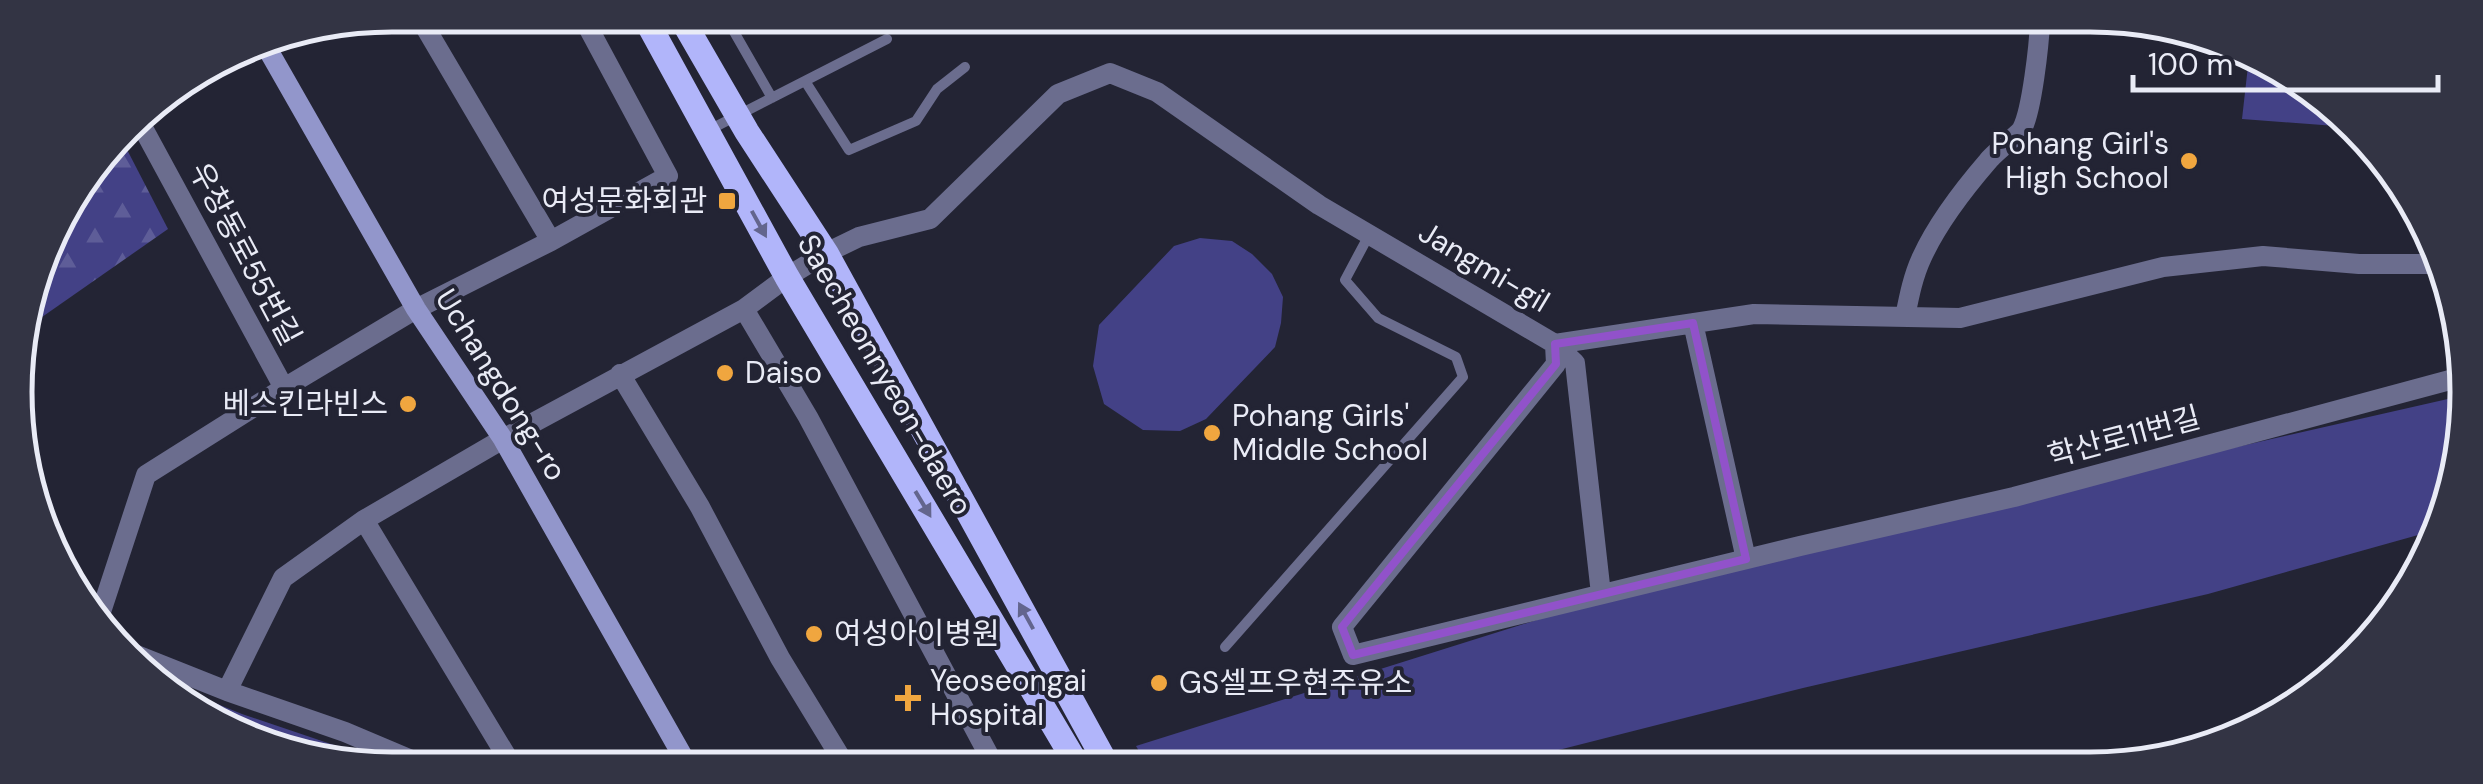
<svg xmlns="http://www.w3.org/2000/svg" width="2483" height="784" viewBox="0 0 2483 784" font-family="'DM Sans','Noto Sans KR',sans-serif">
	<style>
		.forest { fill: url(#forest-firs) }
		.park { fill: #434186 }
		.lines { fill: none; stroke-linecap: round; stroke-linejoin: round }
		.lane { stroke: #6b6d8e; stroke-width: 10 }
		.street { stroke: #6b6d8e; stroke-width: 20 }
		.secondary { stroke: #9296cb; stroke-width: 20 }
		.primary { stroke: #b1b5fa; stroke-width: 25 }
		.oneway { fill: #63658d }
		.marked { fill: none; stroke: #9152ca; stroke-width: 8; stroke-linejoin: round }
		.poi-dot { fill: #f0a63f; stroke: #232434; stroke-width: 4 }
		.labels { text-anchor: middle; stroke-width: 8; stroke-linejoin: round; paint-order: stroke }
		.poi-label { font-size: 30px; fill: #e9ebf6; stroke: #232434; text-anchor: start }
		.street-label { font-size: 30px; fill: #e9ebf6; stroke: #232434 }
		.rim { fill: none; stroke: #e9ebf6; stroke-width: 5 }
	</style>
	<defs>
		<pattern id="forest-firs" width="22" height="20" patternUnits="userSpaceOnUse" patternTransform="scale(2.5)"><rect width="22" height="20" fill="#434186"/><path d="M5 1l3.5 6h-7zM16 11l3.5 6h-7z" fill="#5e5d98"/></pattern>
	</defs>
	<rect width="100%" height="100%" fill="#232434"/>
	<path class="forest" d="M121 138 168 229 22 331 54 225Z"/>
	<path class="park" d="M2249 57 2301 79 2349 127 2242 119Z
		M1200 238 1232 241 1252 254 1272 274 1283 297 1281 323 1275 347 1206 419 1180 431 1143 430 1104 404 1093 366 1099 325 1174 246Z
		M2461 396V466L2436 530 2208 594 1803 688 1503 764 1146 763 1136 746 1692 571Z
		M156 679 242 714 384 762H318L182 705Z"/>
	<g class="lines">
		<path class="lane" d="M725 16 772 98
			M733 30 758 17
			M805 81 849 150 916 121 937 89 965 67
			M709 130 887 39
			M1225 647 1463 377 1456 357 1378 318 1345 280 1369 235"/>
		<path class="street" d="M418 15 551 241
			M137 117 284 388 416 309 551 241 668 176 582 16
			M744 309 808 417 993 763
			M1905 317C1909 297 1913 276 1922 257 1938 222 1963 190 1988 161 1995 152 2018 135 2022 129 2032 110 2039 45 2040 22
			M1693 323 1746 559
			M1555 344 1556 364 1342 627 1353 655 1800 546 2014 497 2461 377
			M1555 344 1754 314 1960 318 2163 267 2263 256 2359 264H2438
			M620 374 700 507 780 658 844 763
			M364 520 510 762
			M98 621 146 475 284 388
			M129 652 227 691 345 732 416 762
			M227 691 283 578 364 520 503 439 744 309 787 277 826 253 859 237 930 219 1058 94 1110 73 1157 92 1319 205 1555 344 1575 363 1601 594"/>
		<path class="secondary" d="M263 41 416 309 503 439 686 762"/>
		<path class="primary" d="M644 16 787 277 1076 763
			M680 16 747 132 826 253 1106 763"/>
	</g>
	<defs><path id="oneway-solid" d="M-6-.8H1V-3.2L6.5 0L1 3.2V.8H-6Z" transform="scale(2.5)"/></defs>
	<g class="oneway">
		<use href="#oneway-solid" transform="translate(759 224) rotate(61)"/>
		<use href="#oneway-solid" transform="translate(923 504) rotate(59)"/>
		<use href="#oneway-solid" transform="translate(1026 616) rotate(-119)"/>
	</g>
	<path class="marked" d="M1693 323 1746 559 1353 655 1342 627 1556 364 1555 344Z"/>
	<g class="poi-dot">
		<circle cx="2189" cy="161" r="10"/>
		<rect x="717" y="191" width="20" height="20" rx="5"/>
		<circle cx="725" cy="373" r="10"/>
		<circle cx="408" cy="404" r="10"/>
		<circle cx="1212" cy="433" r="10"/>
		<circle cx="814" cy="634" r="10"/>
		<circle cx="1159" cy="683" r="10"/>
		<path d="M903 683h10v10h10v10h-10v10h-10v-10h-10v-10h10z"/>
	</g>
	<g class="labels">
		<g class="poi-label">
			<text x="2169" y="154" text-anchor="end">Pohang Girl's<tspan x="2169" dy="34">High School</tspan></text>
			<text x="707" y="211" text-anchor="end">여성문화회관</text>
			<text x="745" y="383">Daiso</text>
			<text x="388" y="414" text-anchor="end">베스킨라빈스</text>
			<text x="1232" y="426">Pohang Girls'<tspan x="1232" dy="34">Middle School</tspan></text>
			<text x="834" y="644">여성아이병원</text>
			<text x="930" y="691">Yeoseongai<tspan x="930" dy="34">Hospital</tspan></text>
			<text x="1179" y="693">GS셀프우현주유소</text>
		</g>
		<g class="street-label">
			<text transform="translate(245 254) rotate(62)" y="10">우창동로55번길</text>
			<text transform="translate(1484 267) rotate(31)" y="10">Jangmi-gil</text>
			<text transform="translate(885 375) rotate(60)" y="10">Saecheonnyeon-daero</text>
			<text transform="translate(501 385) rotate(58)" y="10">Uchangdong-ro</text>
			<text transform="translate(2124 437) rotate(-15)" y="10">학산로11번길</text>
		</g>
	</g>
	<path d="M0 0H2483V784H0ZM392 32H2090A360 360 0 0 1 2450 392V392A360 360 0 0 1 2090 752H392A360 360 0 0 1 32 392V392A360 360 0 0 1 392 32Z" fill="#333444" fill-rule="evenodd"/>
	<path class="rim" d="M392 32H2090A360 360 0 0 1 2450 392V392A360 360 0 0 1 2090 752H392A360 360 0 0 1 32 392V392A360 360 0 0 1 392 32Z"/>
	<path d="M2133 75v15h305v-15" fill="none" stroke="#e9ebf6" stroke-width="5"/>
	<text x="2148" y="75" font-size="30" fill="#e9ebf6" stroke="#232434" stroke-width="8" paint-order="stroke">100 m</text>
</svg>
